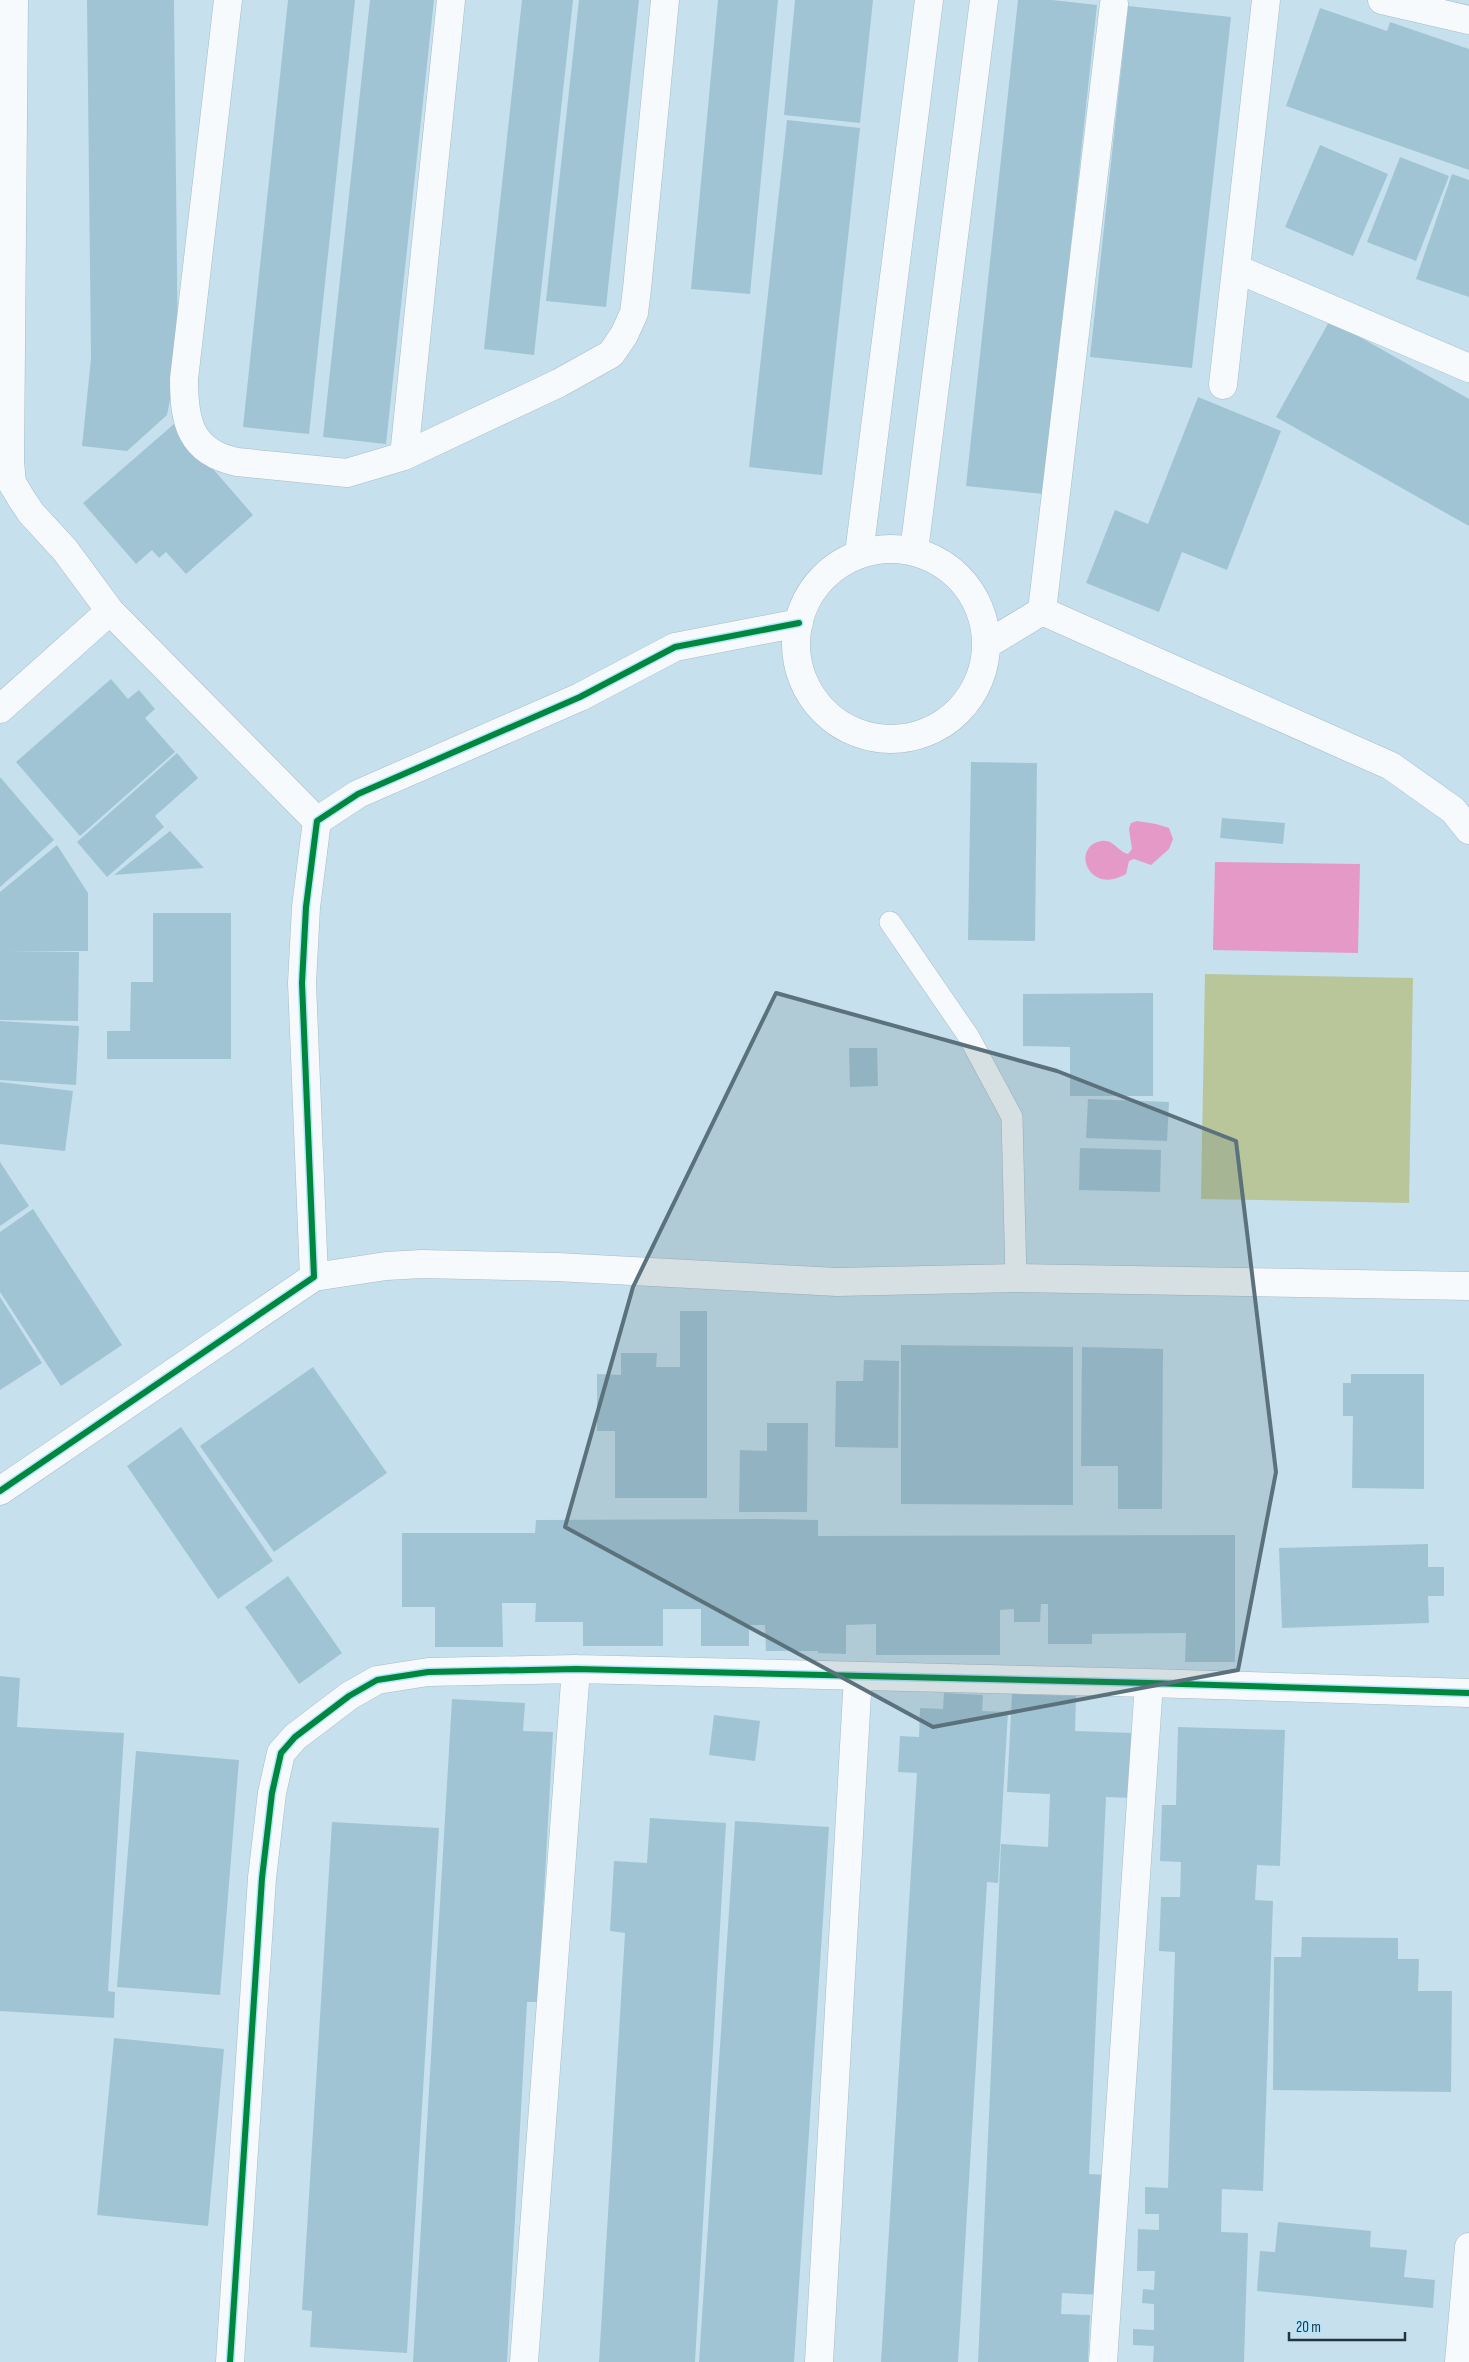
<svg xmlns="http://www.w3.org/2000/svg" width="1469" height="2362" viewBox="0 0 1469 2362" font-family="'Sofia Sans Condensed',sans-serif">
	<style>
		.green { fill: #b9c69a }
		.water { fill: #e599c6 }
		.building { fill: #a1c4d4 }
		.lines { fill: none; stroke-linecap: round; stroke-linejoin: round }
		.lane-casing { stroke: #a7bcc6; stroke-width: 22 }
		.street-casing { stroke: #a7bcc6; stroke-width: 29 }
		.lane { stroke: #f6fafc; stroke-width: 21 }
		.street { stroke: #f6fafc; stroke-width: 28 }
		.cycleway-casing { stroke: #b5e5fe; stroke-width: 9 }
		.cycleway { stroke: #00873e; stroke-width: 6 }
		.marked { fill: #5b727d; fill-opacity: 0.2; stroke: #5b727d; stroke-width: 4; stroke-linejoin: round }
	</style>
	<rect width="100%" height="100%" fill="#c6e0ed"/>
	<path class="green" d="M1205 974 1413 978 1409 1203 1201 1199Z"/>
	<path class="water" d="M1137 821 1156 824 1169 828 1173 839 1169 849 1151 865 1134 859 1129 861 1126 874C1089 896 1070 847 1101 841 1114 839 1118 852 1128 854L1132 849 1129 829 1131 823Z
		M1215 862 1360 864 1358 953 1213 950Z"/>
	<path class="building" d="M87 0H174L178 359 167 415 127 451 82 446 91 359Z
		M288 0H355L309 434 243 427Z
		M370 0H434L386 444 323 437Z
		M522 0H573L534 355 484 349Z
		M579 0H639L606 307 546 301Z
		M718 0H778L750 294 691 289Z
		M795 0H873L860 123 784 115Z
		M1018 0H1052L1097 5 1044 494 966 486Z
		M1128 6 1231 17 1192 368 1090 357Z
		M1320 8 1387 31 1390 22 1469 49V170L1286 106Z
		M787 120 860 128 822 475 749 467Z
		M1320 145 1388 174 1353 256 1285 227Z
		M1400 157 1449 176 1416 261 1367 242Z
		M1452 174 1469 180V297L1416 279Z
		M1330 320 1469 399V526L1276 417Z
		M1198 397 1281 431 1227 570 1182 552 1159 612 1086 583 1115 510 1148 524Z
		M174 424 253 515 186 574 166 552 159 558 152 550 136 564 83 503Z
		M111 679 128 699 139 690 155 709 145 718 175 752 80 836 16 762Z
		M177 753 198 778 155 816 164 827 107 877 77 842Z
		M971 762 1037 763 1035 941 968 940Z
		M0 777 54 840 0 887Z
		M1222 818 1285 823 1283 844 1220 838Z
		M170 831 204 868 114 875Z
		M57 845 88 893V951H8L79 952 78 1021 0 1020V892Z
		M153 913H231V1059H107V1031H130L131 982H153Z
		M1153 993V1096H1070V1047L1023 1046V994Z
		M0 1021 79 1026 76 1085 0 1080Z
		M849 1048H877L878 1086 850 1087Z
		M0 1082 73 1091 65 1151 0 1144Z
		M1088 1099 1169 1102 1167 1141 1086 1138Z
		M1080 1148 1161 1150 1160 1192 1079 1190Z
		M0 1162 29 1206 0 1226Z
		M33 1209 122 1345 61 1386 0 1292V1232Z
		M0 1297 42 1363 0 1390Z
		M680 1311H707V1498H615V1431H597V1374L621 1375V1353H657L656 1367H680Z
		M901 1345 1073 1347V1505L901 1504Z
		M1082 1347 1163 1349 1162 1509H1118V1466H1081Z
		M864 1360 899 1361 898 1448 835 1447 836 1381H863Z
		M313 1367 387 1473 274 1552 200 1446Z
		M1351 1374H1424V1489L1352 1488 1353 1416H1343V1383H1351Z
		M767 1423H808L807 1512H739L740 1450 767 1451Z
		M181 1427 273 1561 218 1599 127 1466Z
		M765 1519 818 1520V1536L1235 1535V1662H1185L1186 1633 1092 1634V1644H1048V1604H1041L1040 1622H1014V1609L1000 1610V1655H876V1624L846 1625V1654L818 1653V1651H766L765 1625H749V1646H701V1609H663V1646H583V1622H535L536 1603H502L503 1647H435V1607H402V1533H535L536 1520Z
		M1428 1544V1567H1444V1596H1428L1429 1623 1282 1628 1279 1548Z
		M288 1576 342 1653 299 1684 245 1607Z
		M0 1676 20 1678 17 1727 124 1733 108 1991 115 1992 114 2018 0 2011Z
		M944 1693 983 1695 982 1711 1008 1712 998 1883 987 1882 958 2362H881L917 1773 898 1772 900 1736 919 1737 920 1708 943 1709Z
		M1012 1694 1076 1696 1075 1731 1134 1733 1132 1798 1106 1797 1089 2174 1107 2175 1101 2295 1062 2293 1061 2314 1090 2315 1088 2362H978L1001 1844 1048 1847 1050 1794 1007 1792Z
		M452 1699 525 1703 523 1731 553 1732 538 2002H527L507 2362H413Z
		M714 1715 760 1721 755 1761 709 1755Z
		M1178 1727 1285 1730 1280 1866 1257 1865 1255 1900 1273 1901 1263 2191 1222 2189 1221 2232 1248 2233 1244 2362H1153L1154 2346 1133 2345V2329L1154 2330V2304L1142 2303 1143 2289 1154 2290 1155 2271H1137L1138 2229 1159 2230V2214H1145V2187L1168 2188 1175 1952 1159 1951 1161 1897H1180L1181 1862 1160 1861 1162 1805H1176Z
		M136 1751 239 1760 220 1995 117 1987Z
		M650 1818 726 1823 695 2362H599L625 1933 610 1931 614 1861 647 1863Z
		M735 1821 829 1827 794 2362H699Z
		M332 1822 439 1828 407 2353 310 2347 312 2311 302 2310Z
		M1302 1937 1398 1938V1959H1419L1418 1991H1452L1451 2092 1273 2090 1274 1957H1301Z
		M114 2038 224 2049 208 2226 97 2215Z
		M1278 2222 1371 2231 1370 2247 1407 2250 1404 2277 1435 2280 1433 2308 1257 2291 1260 2251 1275 2252Z"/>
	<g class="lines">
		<g class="lane-casing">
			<path id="lane" d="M890 922 969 1037 1012 1117 1016 1278"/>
		</g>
		<g class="street-casing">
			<path id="street" d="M14 0 10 462 12 483 21 498 31 513 65 550 110 611 317 821
				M228 0 184 379C184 422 190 452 237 462L347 473 404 456 559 383 611 354 624 335 634 313 637 289 665 0
				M1382 0 1469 20
				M1237 269 1469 368
				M1223 385 1266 0
				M404 456 451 0
				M796 644a95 95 0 1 1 190 0a95 95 0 1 1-190 0Z
				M914 551 984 0
				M859 554 929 0
				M1042 611 1114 4
				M986 645 1042 611 1391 766 1453 810 1469 830
				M0 709 110 611
				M314 1277 386 1266 422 1264 557 1267 837 1282 1016 1278 1469 1286
				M0 1491 314 1277 302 983 306 907 317 821 358 794 580 697 675 647 799 623
				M230 2362 262 1878 272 1793 281 1753 295 1737 349 1696 377 1680 428 1672 576 1669 1149 1683 1469 1693
				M524 2362 576 1669
				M819 2362 858 1676
				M1103 2362 1149 1683
				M1459 2362 1469 2247"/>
		</g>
		<use href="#lane" class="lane"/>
		<use href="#street" class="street"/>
		<g class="cycleway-casing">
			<path id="cycleway" d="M0 1491 314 1277 302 983 306 907 317 821 358 794 580 697 675 647 799 623
				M230 2362 262 1878 272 1793 281 1753 295 1737 349 1696 377 1680 428 1672 576 1669 1149 1683 1469 1693"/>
		</g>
		<use href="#cycleway" class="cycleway"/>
	</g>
	<path class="marked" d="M776 993 1057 1071 1236 1141 1276 1472 1238 1670 933 1727 565 1527 633 1287Z"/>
	<path d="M1289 2332v8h116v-8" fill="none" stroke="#223640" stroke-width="2.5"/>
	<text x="1296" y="2332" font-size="15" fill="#223640" stroke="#b5e5fe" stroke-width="4" paint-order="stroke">20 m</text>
</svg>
